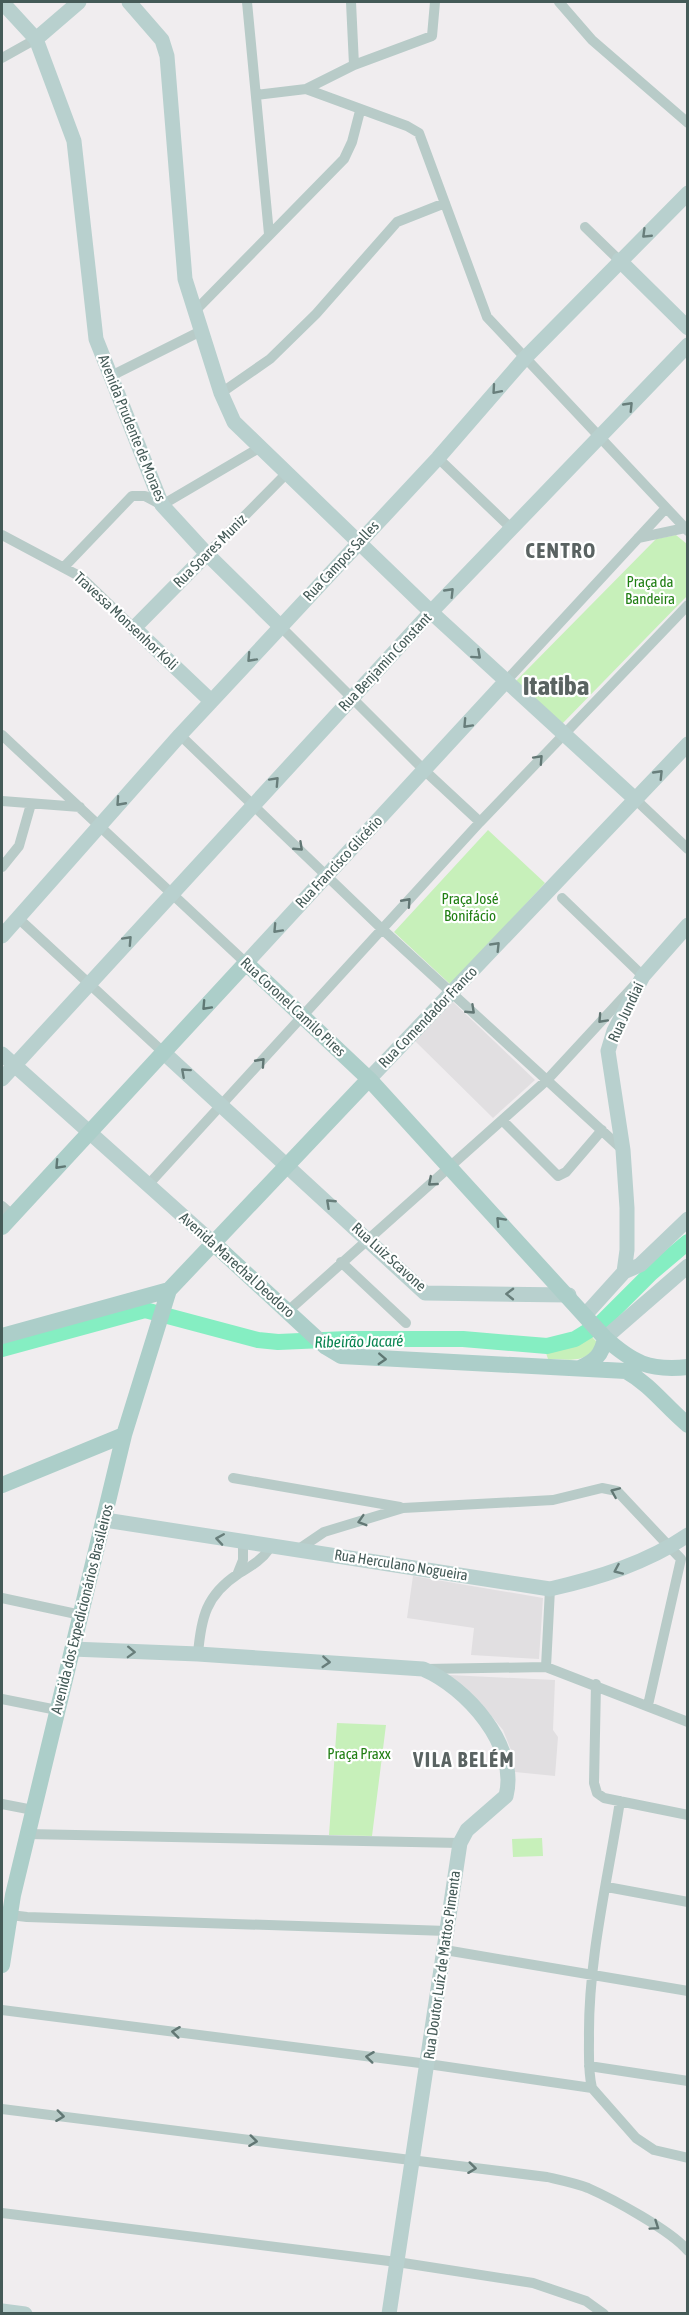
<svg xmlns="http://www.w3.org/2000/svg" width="689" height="2315" viewBox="0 0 689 2315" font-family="'Asap Condensed',sans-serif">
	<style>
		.education { fill: #e1dfe1 }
		.green { fill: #c7f0ba }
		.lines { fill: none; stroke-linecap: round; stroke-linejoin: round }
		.river { stroke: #85eec2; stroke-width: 16 }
		.street { stroke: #b8cbc8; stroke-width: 10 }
		.secondary { stroke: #b8d0ce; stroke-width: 15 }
		.primary { stroke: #accec9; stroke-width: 16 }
		.oneway { stroke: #687e7b }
		.oneway2 { stroke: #627774 }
		.oneway3 { stroke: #5f7874 }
		.labels { text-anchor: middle; stroke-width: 4.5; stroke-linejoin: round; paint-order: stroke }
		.street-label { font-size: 15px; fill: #455b58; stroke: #fff }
		.park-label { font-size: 15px; fill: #217f14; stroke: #fff }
		.water-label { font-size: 16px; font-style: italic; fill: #0a8552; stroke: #fff }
		.district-label { font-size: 21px; font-weight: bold; letter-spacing: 1.5px; fill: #5a6362; stroke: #fff }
		.town-label { font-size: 27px; font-weight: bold; fill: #5a6362; stroke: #fff }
	</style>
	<rect width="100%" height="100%" fill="#f0edef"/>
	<path class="education" d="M453 1002 535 1080 493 1118 415 1041Z
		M413 1576 543 1598 539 1659 471 1655 474 1628 407 1618Z
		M449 1675 555 1680 553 1730 558 1737 555 1776 515 1772 513 1755 503 1730 489 1713Z"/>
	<path class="green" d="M676 535 687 544V596L561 725 515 682 656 539Z
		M488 830 545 883 451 985 394 932Z
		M590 1335 597 1342C588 1365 569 1359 548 1359L546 1353 576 1345Z
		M337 1723 386 1725 372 1836 329 1835Z
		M542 1838 543 1856 513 1857 512 1839Z"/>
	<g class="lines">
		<path class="river" d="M2 1349 145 1310 258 1340 278 1342 347 1339H463L547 1346 575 1339 601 1323 651 1273 688 1242"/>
		<path class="street" d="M247 2 269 234
			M351 2 354 65
			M559 2 592 40 688 123
			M2 58 36 39
			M306 89 354 65 432 36 435 2
			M256 95 306 89 407 126 419 133 487 317 688 531
			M585 227 619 260
			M195 311 344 159 352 142 360 111
			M109 377 201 331
			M221 393 270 359 316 314 397 222 445 203
			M438 458 512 529
			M2 535 81 577 134 628
			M638 538 685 528
			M207 554 286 474
			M64 567 132 496H145L162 505 259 448
			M280 626 424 770 480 822
			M506 681 665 509
			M2 735 246 963
			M180 735 382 929 623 1150
			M635 799 688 849
			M2 801 80 807
			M2 867 19 846 31 804
			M18 918 163 1052
			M502 1120 558 1176 566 1172 602 1130
			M148 1185 480 822 688 605
			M2 1206 12 1215
			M341 1262 406 1323
			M288 1311 547 1080 643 976 562 898
			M233 1478 400 1507
			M299 1549 324 1532 403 1508 553 1500 602 1488 617 1491 681 1559 648 1705
			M237 1575 243 1560V1543
			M2 1598 81 1615
			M198 1654C201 1618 206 1595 238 1574 251 1566 261 1561 270 1548
			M546 1667 550 1589
			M425 1669 546 1667 688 1722
			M596 1684 594 1783 597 1793 604 1798 688 1815
			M2 1699 57 1710
			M620 1801C608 1879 588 1959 589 2038 589 2055 588 2072 592 2088L636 2138 654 2150 688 2158
			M2 1804 33 1810
			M27 1834 460 1843
			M607 1887 688 1902
			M2 1914 27 1917 447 1931
			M445 1950 688 1991
			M2 2010 428 2064 592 2088
			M589 2066 688 2081
			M2 2109 547 2177C560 2180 575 2183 588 2188 613 2199 672 2231 688 2251
			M2 2213 397 2262 533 2283 586 2301 604 2314"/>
		<path class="secondary" d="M2 2 36 39 74 141 96 339 162 505 207 554 280 626
			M129 2 162 40 167 56 185 279 221 393 234 422 431 612 635 799
			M36 39 79 2
			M619 260 688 328
			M207 554 134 628 211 701
			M2 936 180 735 438 458 524 359 688 193
			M246 963 506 681
			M163 1052 425 1293 569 1295
			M2 1054 212 1242
			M2 1079 431 612 688 345
			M369 1079 688 744
			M624 1272 640 1265 688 1219
			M586 1314 624 1272 627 1250V1208L623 1150 608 1051 614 1031 643 976 688 925
			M605 1338 688 1266
			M105 1520 550 1589C598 1578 647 1563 688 1535
			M72 1649 198 1654 423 1669C466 1687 519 1746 506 1796L467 1830 460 1843 389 2314
			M2 2311 25 2314"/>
		<path class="primary" d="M2 1227 246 963 369 1079 605 1338C633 1363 649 1371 688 1367
			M212 1242 326 1347 341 1356 626 1371C651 1385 666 1407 688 1425
			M2 1336 169 1290
			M580 1368C595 1361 602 1355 605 1338
			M2 1485 124 1435
			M2 1965 13 1895 124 1435 169 1290 369 1079"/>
	</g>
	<defs><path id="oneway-chevron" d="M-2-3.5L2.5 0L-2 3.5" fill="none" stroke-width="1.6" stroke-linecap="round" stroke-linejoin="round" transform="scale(1.5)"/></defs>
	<g class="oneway">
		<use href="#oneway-chevron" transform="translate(646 234) rotate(136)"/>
		<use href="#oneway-chevron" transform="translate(496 390) rotate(131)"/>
		<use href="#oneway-chevron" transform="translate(629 406) rotate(-46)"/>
		<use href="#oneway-chevron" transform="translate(450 592) rotate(-46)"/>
		<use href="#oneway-chevron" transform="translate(477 655) rotate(42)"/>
		<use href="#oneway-chevron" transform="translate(251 658) rotate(133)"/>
		<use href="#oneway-chevron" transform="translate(467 724) rotate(133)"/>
		<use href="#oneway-chevron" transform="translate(659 774) rotate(-46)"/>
		<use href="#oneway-chevron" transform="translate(275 781) rotate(-47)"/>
		<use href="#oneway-chevron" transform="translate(120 802) rotate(132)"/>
		<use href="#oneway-chevron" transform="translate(277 929) rotate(133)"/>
		<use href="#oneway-chevron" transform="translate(128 940) rotate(-47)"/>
		<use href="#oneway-chevron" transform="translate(496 946) rotate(-46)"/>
		<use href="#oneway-chevron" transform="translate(185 1072) rotate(-138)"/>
		<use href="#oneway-chevron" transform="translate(330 1203) rotate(-137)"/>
		<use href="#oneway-chevron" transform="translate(510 1294) rotate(-179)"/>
		<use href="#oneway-chevron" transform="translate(220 1539) rotate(-171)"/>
		<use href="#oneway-chevron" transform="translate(618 1570) rotate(156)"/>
		<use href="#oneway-chevron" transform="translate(131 1652) rotate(2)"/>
		<use href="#oneway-chevron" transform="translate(326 1662) rotate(4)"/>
	</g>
	<g class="oneway2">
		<use href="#oneway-chevron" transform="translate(539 759) rotate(-47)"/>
		<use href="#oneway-chevron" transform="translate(299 847) rotate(43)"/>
		<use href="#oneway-chevron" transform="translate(407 902) rotate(-48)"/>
		<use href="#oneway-chevron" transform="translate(471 1010) rotate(43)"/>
		<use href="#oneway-chevron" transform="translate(602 1019) rotate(133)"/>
		<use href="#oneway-chevron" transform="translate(261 1062) rotate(-48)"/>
		<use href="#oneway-chevron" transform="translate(432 1182) rotate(139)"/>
		<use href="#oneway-chevron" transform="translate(615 1492) rotate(-157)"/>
		<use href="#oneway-chevron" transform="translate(362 1521) rotate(163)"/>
		<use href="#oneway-chevron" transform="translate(176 2032) rotate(-173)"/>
		<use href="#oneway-chevron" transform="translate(370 2057) rotate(-173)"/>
		<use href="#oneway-chevron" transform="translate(60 2116) rotate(7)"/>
		<use href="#oneway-chevron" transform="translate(253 2141) rotate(7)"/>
		<use href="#oneway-chevron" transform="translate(472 2168) rotate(7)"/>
		<use href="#oneway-chevron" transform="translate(655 2226) rotate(34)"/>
	</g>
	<g class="oneway3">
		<use href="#oneway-chevron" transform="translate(206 1006) rotate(133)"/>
		<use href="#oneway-chevron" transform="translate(59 1165) rotate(133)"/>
		<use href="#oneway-chevron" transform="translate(500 1221) rotate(-133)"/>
		<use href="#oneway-chevron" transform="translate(382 1359) rotate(3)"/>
	</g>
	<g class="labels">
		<g class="street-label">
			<text transform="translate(132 428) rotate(68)" y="5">Avenida Prudente de Moraes</text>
			<text transform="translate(210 551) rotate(-45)" y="5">Rua Soares Muniz</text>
			<text transform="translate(341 561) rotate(-47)" y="5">Rua Campos Salles</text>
			<text transform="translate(126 621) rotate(43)" y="5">Travessa Monsenhor Koli</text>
			<text transform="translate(385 662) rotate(-47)" y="5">Rua Benjamin Constant</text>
			<text transform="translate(339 862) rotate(-47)" y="5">Rua Francisco Glicério</text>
			<text transform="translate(293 1007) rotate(43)" y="5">Rua Coronel Camilo Pires</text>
			<text transform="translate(626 1012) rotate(-65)" y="5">Rua Jundiaí</text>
			<text transform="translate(428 1017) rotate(-46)" y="5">Rua Comendador Franco</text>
			<text transform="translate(389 1257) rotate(42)" y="5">Rua Luiz Scavone</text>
			<text transform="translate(237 1265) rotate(42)" y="5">Avenida Marechal Deodoro</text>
			<text transform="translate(401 1565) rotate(9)" y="5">Rua Herculano Nogueira</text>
			<text transform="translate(82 1609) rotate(-76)" y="5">Avenida dos Expedicionários Brasileiros</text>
			<text transform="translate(442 1965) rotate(-82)" y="5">Rua Doutor Luíz de Mattos Pimenta</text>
		</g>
		<g class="park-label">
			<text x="650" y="587">Praça da<tspan x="650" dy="17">Bandeira</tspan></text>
			<text x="470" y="904">Praça José<tspan x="470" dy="17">Bonifácio</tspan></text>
			<text x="359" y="1759">Praça Praxx</text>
		</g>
		<g class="water-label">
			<text transform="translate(359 1341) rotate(-1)" y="6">Ribeirão Jacaré</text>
		</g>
		<g class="district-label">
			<text x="561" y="558">CENTRO</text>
			<text x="464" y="1767">VILA BELÉM</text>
		</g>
		<g class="town-label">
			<text x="556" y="695">Itatiba</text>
		</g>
	</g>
	<rect width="689" height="2315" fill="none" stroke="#455b58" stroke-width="6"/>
</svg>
